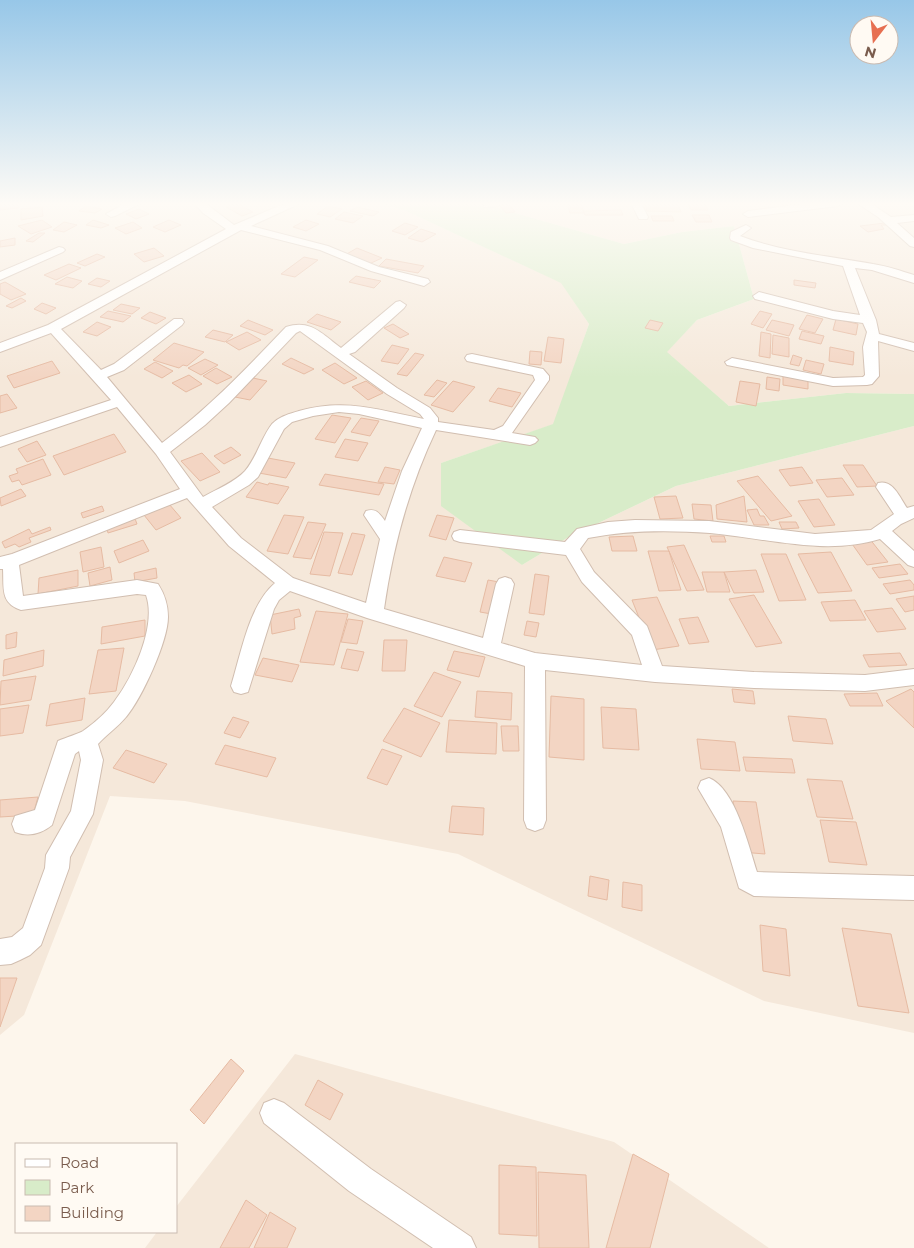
<svg xmlns="http://www.w3.org/2000/svg" width="914" height="1248" viewBox="0 0 914 1248" font-family="Montserrat,sans-serif">
	<style>
		.residential { fill: #f5e8da }
		.green { fill: #d8ecc9 }
		.building { fill: #f3d5c3; stroke: #e6bba3 }
		.lines { fill: none; stroke-linecap: round; stroke-linejoin: round }
		.minor-casing { stroke: #d1beb0; stroke-width: 2 }
		.minor { fill: #fff; fill-rule: evenodd }
	</style>
	<rect width="100%" height="100%" fill="#fdf6ec"/>
	<path class="residential" d="M0 203H378L404 210 562 283 589 324 554 424 441 463 522 565 567 538 676 486 914 426V1033L764 1001 458 854 185 801 110 796 24 1015 0 1035Z
		M480 203H914V394L846 393 729 406 666 352 697 320 754 299 734 226 682 232 624 244Z
		M295 1054 614 1142 769 1248H145L157 1232H176V1207Z"/>
	<path class="green" d="M378 203H480L624 244 682 232 734 226 754 299 697 320 667 352 729 406 846 393 914 394V426L676 486 567 538 522 565 441 506V463L553 424 589 324 561 283 404 210Z"/>
	<path class="building" d="M19 203 18 208 0 210V205Z
		M236 203 253 212 242 216 226 207Z
		M567 203H581L584 213H570Z
		M687 203H704L708 210H691Z
		M509 204 515 212 506 213 500 206Z
		M645 204H678L681 212 647 211Z
		M86 206 102 209 95 213 79 211Z
		M328 206 342 209 330 217 317 214Z
		M42 207 43 216 21 220V209Z
		M357 207 379 212 373 216 350 211Z
		M139 209 149 214 136 219 126 214Z
		M621 210 623 215H585L583 211Z
		M344 212 363 216 353 223 335 219Z
		M692 215H709L712 222H696Z
		M651 216H672L674 221H653Z
		M42 220 52 227 31 234 18 226Z
		M93 220 109 225 101 228 86 225Z
		M169 220 181 225 165 232 153 227Z
		M306 220 319 224 306 231 293 227Z
		M64 222 77 225 64 232 53 230Z
		M133 222 142 228 126 234 115 228Z
		M405 223 418 227 405 235 392 231Z
		M885 223 887 225H881L884 229 868 232 860 226Z
		M421 229 436 234 422 242 408 238Z
		M39 233H45L33 242 26 241Z
		M15 238V245L0 247V241Z
		M154 248 164 256 144 262 134 254Z
		M357 248 382 258 369 264 345 255Z
		M97 254 105 257 85 266 77 263Z
		M304 257 318 260 295 277 281 274Z
		M386 259 424 266 418 273 379 266Z
		M69 264 81 268 56 280 44 275Z
		M356 276 381 281 374 288 349 282Z
		M67 277 82 281 73 288 55 284Z
		M97 278 110 281 101 287 88 284Z
		M794 280 816 283 815 288 794 285Z
		M5 282 26 294 11 300 0 294V284Z
		M21 298 26 301 12 308 6 306Z
		M42 303 56 308 46 314 34 309Z
		M121 304 140 308 132 314 113 310Z
		M108 311 131 316 123 322 100 317Z
		M760 311 772 314 763 328 751 324Z
		M150 312 166 318 156 324 141 318Z
		M317 314 341 322 331 330 307 322Z
		M807 315 823 319 815 333 799 329Z
		M836 319 858 324 856 335 833 330Z
		M248 320 273 330 265 335 240 326Z
		M650 320 663 323 658 331 645 328Z
		M772 320 794 325 789 336 766 330Z
		M97 322 111 327 97 336 83 332Z
		M393 324 409 334 400 338 384 328Z
		M213 330 233 335 225 342 205 337Z
		M802 331 824 336 821 344 799 339Z
		M247 332 261 340 239 350 226 342Z
		M761 332 771 334 770 358 759 356Z
		M773 335 789 338V357L772 354Z
		M548 337 564 339 561 363 544 361Z
		M174 343 204 352 187 366 183 365 179 368 153 360Z
		M392 345 409 349 398 364 381 361Z
		M830 347 854 352 853 365 829 361Z
		M530 351 542 352 541 365 529 364Z
		M415 353 424 355 407 376 397 374Z
		M793 355 802 358 799 366 790 364Z
		M291 358 314 369 304 374 282 364Z
		M205 359 218 365 201 375 188 368Z
		M806 360 824 364 821 374 803 370Z
		M52 361 60 373 14 388 7 376Z
		M155 362 173 371 162 378 144 369Z
		M335 363 357 378 344 384 322 370Z
		M216 368 232 377 217 384 203 376Z
		M189 375 202 384 186 392 172 383Z
		M783 376 808 380V389L783 385Z
		M767 377 780 379 779 391 766 389Z
		M253 378 267 381 250 400 235 397Z
		M437 380 447 383 434 397 424 395Z
		M366 381 383 393 368 400 352 387Z
		M453 381 475 387 453 412 431 405Z
		M740 381 760 384 756 406 736 402Z
		M498 388 521 393 512 407 489 401Z
		M7 394 17 408 0 413V396Z
		M332 415 351 418 335 443 315 439Z
		M361 418 379 421 370 436 351 432Z
		M114 434 126 452 64 475 53 456Z
		M345 439 368 443 358 461 335 457Z
		M37 441 46 455 27 462 18 449Z
		M231 447 241 455 224 464 214 456Z
		M202 453 220 472 200 481 181 461Z
		M268 458 295 463 286 478 259 473Z
		M43 459 51 475 22 485 19 480 12 482 9 476 18 473 16 469Z
		M843 465H863L877 486 857 487Z
		M385 467 400 470 394 484 378 482Z
		M802 467 813 483 790 486 779 470Z
		M325 474 384 484 379 495 319 485Z
		M758 476 792 516 771 521 737 481Z
		M842 478 854 495 827 497 816 480Z
		M257 482 268 485 269 483 289 487 278 504 246 497Z
		M21 489 26 496 1 506 0 498Z
		M676 496 683 518 660 519 654 497Z
		M744 496 747 522 717 519 716 505Z
		M819 499 835 525 814 527 798 501Z
		M169 504 181 518 156 530 144 515Z
		M692 504 711 505 713 521 694 519Z
		M102 506 104 511 83 518 81 513Z
		M757 509 760 516H764L769 525H754L747 510Z
		M284 515 304 517 288 554 267 551Z
		M437 515 454 518 446 540 429 536Z
		M134 516 137 524 108 533 106 525Z
		M308 522 326 524 311 559 293 557Z
		M779 522H796L799 528 782 529Z
		M50 527 51 530 29 538 31 542 19 547 15 544 5 548 2 542 29 529 32 534Z
		M324 532 343 533 330 576 310 574Z
		M352 533 365 535 352 575 338 573Z
		M633 536 637 551H612L609 537Z
		M710 536H724L726 542H712Z
		M869 538 888 562 867 565 850 541Z
		M143 540 149 551 119 563 114 551Z
		M684 545 704 590 687 591 667 547Z
		M101 547 104 567 83 572 80 552Z
		M648 551H669L681 590 659 591Z
		M831 552 852 591 818 593 798 554Z
		M761 554H786L806 600 779 601Z
		M444 557 472 563 465 582 436 576Z
		M900 564 908 574 879 578 872 568Z
		M110 567 112 580 90 586 88 573Z
		M156 568 157 578 135 582 134 573Z
		M78 570V586L38 594 39 578Z
		M756 570 764 592 734 593 724 572Z
		M702 572H724L730 592H707Z
		M535 574 549 576 544 615 529 613Z
		M488 580 510 584 503 616 480 612Z
		M910 580 914 585V590L890 594 883 584Z
		M754 595 782 643 756 647 729 599Z
		M914 596V610L905 612 896 599Z
		M657 597 679 646 652 650 632 600Z
		M855 600 866 620 830 621 821 602Z
		M892 608 906 629 877 632 864 611Z
		M299 609 301 616 294 618 295 629 272 634 270 615Z
		M316 611 348 614 334 665 300 662Z
		M698 617 709 642 689 644 679 619Z
		M348 619 363 621 357 644 341 642Z
		M145 620V636L101 644 102 627Z
		M527 621 539 623 536 637 524 635Z
		M17 632 16 647 6 649V635Z
		M384 640H407L405 671H382Z
		M124 648 116 691 89 694 98 650Z
		M347 649 364 652 358 671 341 668Z
		M44 650 43 666 3 676 4 660Z
		M454 651 485 657 479 677 447 670Z
		M900 653 907 665 869 667 863 655Z
		M263 658 299 665 292 682 255 675Z
		M434 672 461 682 442 717 414 706Z
		M36 676 31 700 0 705 1 681Z
		M732 689 753 691 755 704 734 702Z
		M911 689 914 692V728L886 701Z
		M477 691 512 693 511 720 475 717Z
		M877 693 883 706H850L844 694Z
		M551 696 584 699V760L549 757Z
		M85 698 82 720 46 726 50 704Z
		M29 705 23 733 0 736V709Z
		M601 707 636 709 639 750 603 748Z
		M404 708 440 723 421 757 383 741Z
		M788 716 826 719 833 744 793 741Z
		M233 717 249 722 240 738 224 733Z
		M449 720 497 723 496 754 446 752Z
		M501 726H518L519 751H503Z
		M697 739 735 742 740 771 701 769Z
		M225 745 276 758 267 777 215 764Z
		M382 749 402 756 387 785 367 778Z
		M126 750 167 764 154 783 113 768Z
		M743 757 792 759 795 773 746 771Z
		M807 779 842 781 853 819 817 817Z
		M38 797 33 815 0 817V800Z
		M733 801 756 802 765 854 741 852Z
		M452 806 484 808 483 835 449 832Z
		M820 820 856 822 867 865 829 862Z
		M590 876 609 880 607 900 588 896Z
		M623 882 642 885V911L622 907Z
		M760 925 786 929 790 976 763 971Z
		M842 928 891 934 909 1013 858 1006Z
		M0 978H17L0 1027Z
		M231 1059 244 1071 204 1124 190 1110Z
		M318 1080 343 1094 330 1120 305 1105Z
		M633 1154 669 1174 650 1248H606Z
		M499 1165 536 1167 537 1236 499 1234Z
		M538 1172 586 1175 589 1248H539Z
		M246 1200 267 1215 249 1248H220Z
		M270 1212 296 1228 287 1248H254Z"/>
	<g class="lines">
		<g class="minor-casing">
			<path id="minor" d="M126 203H141L115 216 111 217 106 214Z
				M194 203H205L234 225 286 203H301L251 226 328 246 379 267 428 279 430 282 424 286 371 271 320 250 241 230 61 329 101 370 114 364 174 319H182L184 322 182 325 124 370 107 377 162 443C209 408 246 369 286 327 311 319 322 334 341 348L396 302 400 301 406 305 404 308 355 352 349 354 397 388 430 408 438 418V422L494 430 503 426 535 380 533 375 467 361 465 358 467 355 472 354 543 369 549 376V380L512 433 535 437 538 440 535 443 530 445 436 430C409 487 393 546 384 609L483 638 496 584 499 579 505 577 511 579 514 584 501 643 535 653 642 665 632 635 582 582 566 555 460 542 454 540 452 536 454 532 460 530 565 542 577 529 608 522 635 520 709 521 815 534 871 530 894 514 876 487 878 483C893 479 900 498 907 508L914 506V518L901 524 892 531 914 551V567L908 565 880 539C825 556 766 538 710 533 670 530 627 530 588 538L580 549 594 572 647 626 662 666 754 672 865 675 914 669V685L865 691 754 688 655 682 545 670 546 820 543 828 535 831 527 828 524 820 525 666 367 618 290 591 279 600 274 609 248 692 241 694 234 692 231 686C241 654 249 605 275 583L229 546 187 498 19 565 23 596 137 580 158 584C165 595 168 605 168 617 168 641 142 698 126 717 118 727 107 734 98 744L103 760 93 814 70 857 69 868 41 945 30 955 20 960 11 964 0 965V939L12 937 23 928 45 868 46 855 71 811 81 760 79 751 75 754 52 825C41 834 28 837 15 832L12 824 15 816 35 810 58 741C65 738 80 733 83 731 93 724 106 713 114 702 133 677 157 626 146 595L137 594 21 610C0 603 4 588 3 569H0V557L12 554 180 489 156 454 117 407 0 447V437L111 400 51 333 0 352V343L48 325 226 229 203 213ZM300 331 387 394 420 414 424 419C378 410 346 398 299 411 289 414 280 416 272 424 261 438 257 457 245 471 235 482 217 489 203 497L170 452 205 425 229 403 296 333ZM339 412 359 414 422 428 402 471 385 521C379 513 376 508 366 511L364 515 380 539 366 603 293 578 241 538 212 507 249 485 258 477 284 429 292 422 313 416Z
				M484 203H503L498 206 484 207Z
				M631 203H641L648 217 647 219H639Z
				M809 203H843L838 206 748 217 743 214 748 211Z
				M857 203H870L891 217 914 215V221L897 223 914 238V247L910 246 878 217Z
				M746 225 751 228 740 236C782 252 829 256 873 264 887 266 901 271 914 275V283L872 270 855 268 876 320 879 334 914 343V351L878 341 879 376 872 384 867 385 833 386 727 365 725 362 732 358 833 378 863 377 865 375 863 347 867 332 863 323 833 319 755 299 753 296 759 292 833 311 860 315 843 266 753 248 731 240 730 238 731 232Z
				M59 247 63 248 65 250 63 252 0 280V272Z
				M709 778C735 788 749 847 757 872L914 876V900L754 896 739 888 721 827 698 788 701 781Z
				M274 1099 284 1103 371 1169 471 1237 476 1248H433L349 1191 264 1123 260 1113 264 1103Z"/>
		</g>
		<use href="#minor" class="minor"/>
	</g>
	<linearGradient id="sky" x2="0" y2="1"><stop stop-color="#97c7e8"/><stop offset="0.54" stop-color="#fefbf6"/><stop offset="1" stop-color="#fefbf6" stop-opacity="0"/></linearGradient>
	<rect width="914" height="378" fill="url(#sky)"/>
	<rect x="15" y="1143" width="162" height="90" fill="#fffaf3" stroke="#cabbb1"/>
	<rect x="25" y="1159" width="25" height="8" fill="#ffffff" stroke="#cabbb1"/>
	<text x="60" y="1168" font-size="15" fill="#7a5c4d">Road</text>
	<rect x="25" y="1180" width="25" height="15" fill="#d8ecc9" stroke="#cabbb1"/>
	<text x="60" y="1193" font-size="15" fill="#7a5c4d">Park</text>
	<rect x="25" y="1206" width="25" height="15" fill="#f3d5c3" stroke="#cabbb1"/>
	<text x="60" y="1218" font-size="15" fill="#7a5c4d">Building</text>
	<g transform="translate(874 40) rotate(196)"><circle r="24" fill="#fffaf3" stroke="#cabbb1"/>
	<path d="M0-4L9 19L0 12L-9 19Z" fill="#e76f51"/>
	<text y="-8" font-size="14" font-weight="bold" text-anchor="middle" fill="#7a5c4d">N</text>
	</g>
</svg>
